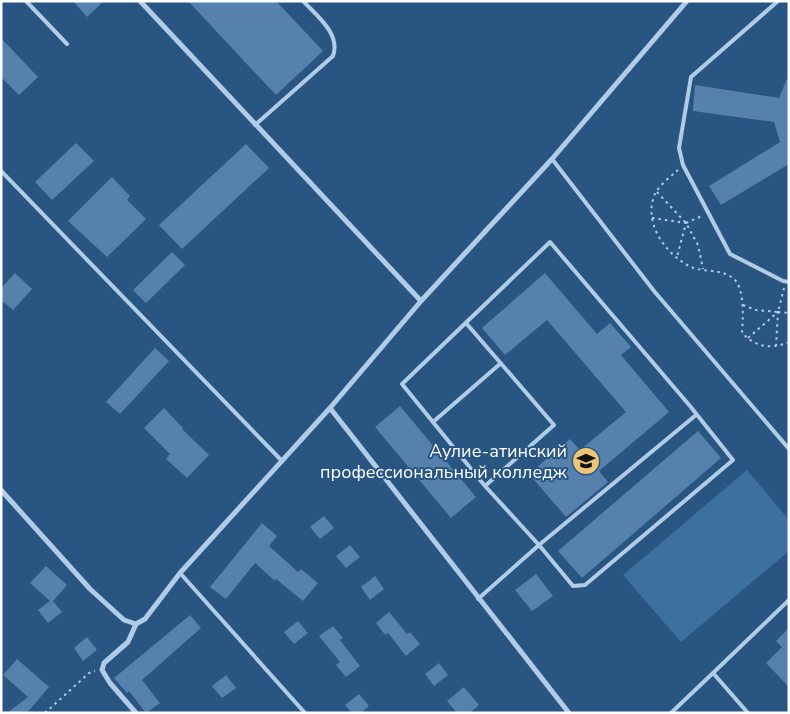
<svg xmlns="http://www.w3.org/2000/svg" width="790" height="714" viewBox="0 0 790 714" font-family="'Nunito Sans',sans-serif">
	<style>
		.green { fill: #3d6f9f }
		.building { fill: #5581ac }
		.lines { fill: none; stroke-linecap: round; stroke-linejoin: round }
		.path { stroke: #b1cce6; stroke-width: 2; stroke-dasharray: 2.5 4; stroke-linecap: butt }
		.lane { stroke: #b1cce6; stroke-width: 4 }
		.street { stroke: #b1cce6; stroke-width: 5 }
		.labels { text-anchor: middle; stroke-width: 4; stroke-linejoin: round; paint-order: stroke }
		.poi-label { font-size: 18px; fill: #fff; stroke: #285582; text-anchor: end }
	</style>
	<rect width="100%" height="100%" fill="#285582"/>
	<path class="green" d="M747 470 789 520V551L681 642 623 575Z"/>
	<path class="building" d="M73 1H104L87 17Z
		M188 1H276L323 51 276 95Z
		M1 38 38 77 19 95 1 77Z
		M789 74V164L721 205 709 186 780 142 774 122 693 111 695 85 779 98Z
		M76 143 94 161 52 200 35 182Z
		M246 144 269 168 182 249 159 225Z
		M112 177 130 196 127 200 146 219 107 257 68 221Z
		M172 252 185 265 146 303 133 290Z
		M15 273 32 289 13 310 1 300V288Z
		M545 273 597 334 610 323 631 347 621 355 669 412 599 471 608 482 566 517 529 474 570 439 580 450 626 412 547 320 505 355 482 328Z
		M155 348 169 361 120 414 106 402Z
		M400 406 476 497 451 518 375 427Z
		M164 408 183 428 182 429 209 455 187 478 166 459 170 454 144 428Z
		M698 431 721 458 582 578 558 551Z
		M324 516 334 528 320 539 310 527Z
		M262 523 277 536 269 546 298 572 301 569 318 583 303 601 276 579 275 581 255 563 226 599 210 587Z
		M350 545 360 557 346 568 336 556Z
		M46 566 67 585 53 601 62 612 48 623 38 610 50 601 30 583Z
		M536 574 553 596 532 611 515 590Z
		M375 576 384 589 370 600 361 587Z
		M389 612 407 634 410 632 420 644 406 656 388 633 385 635 376 623Z
		M190 615 201 628 142 680 160 703 146 713 129 691 127 693 114 678Z
		M298 621 308 633 294 644 284 632Z
		M333 626 343 638 340 640 360 666 346 677 336 665 340 662 319 636Z
		M789 628V687L766 663 782 647 776 641Z
		M87 637 97 650 83 661 74 648Z
		M17 659 49 687 27 713H7L28 697 3 675Z
		M439 663 448 675 434 686 425 674Z
		M226 675 236 688 222 698 212 686Z
		M464 687 479 705 470 713H457L447 701Z
		M359 694 369 706 361 713H352L345 705Z"/>
	<g class="lines">
		<path class="path" d="M678 170C670 177 658 186 654 196 644 224 665 253 689 266 702 273 720 268 733 278 745 287 743 319 742 333 756 347 770 350 789 342
			M657 192 686 223 698 245 703 269
			M652 218 686 223 677 257
			M686 223 702 216
			M743 305 756 310 778 312 784 288
			M778 312 789 313
			M748 338 778 312 776 346
			M45 713 89 673 95 671"/>
		<path class="lane" d="M26 1 67 44
			M778 1 691 77 679 148 683 165 730 254 783 281 789 282
			M255 125 333 56C341 34 317 16 303 1
			M552 159 654 291 789 449
			M1 171 282 461
			M466 323 554 425 485 486
			M433 422 501 363
			M180 573 305 713
			M478 599 539 545 573 586 585 585 733 460 690 406 550 242 402 384 485 486 539 545 696 415
			M713 673 789 600
			M671 713 713 673 748 713"/>
		<path class="street" d="M140 1 421 301
			M330 408 569 713
			M1 490 90 589 124 620 136 624 145 619 180 573 330 408 421 301 552 159 687 1
			M136 713 110 683 102 670 104 663 128 642 136 624"/>
	</g>
	<defs>
		<g id="university-disc" transform="scale(1.4375)"><circle r="9.5" fill="#eec577" stroke="#285582"/><path d="M0-5L7-2L0 1L-7-2ZM-4 1L0 2.5L4 1V4Q0 6-4 4Z" fill="#111"/></g>
	</defs>
	<g fill-rule="evenodd">
		<use href="#university-disc" x="586" y="461"/>
	</g>
	<g class="labels">
		<g class="poi-label">
			<text x="567" y="457">Аулие-атинский<tspan x="567" dy="21">профессиональный колледж</tspan></text>
		</g>
	</g>
	<rect width="790" height="714" fill="none" stroke="#ffffff" stroke-width="5"/>
</svg>
